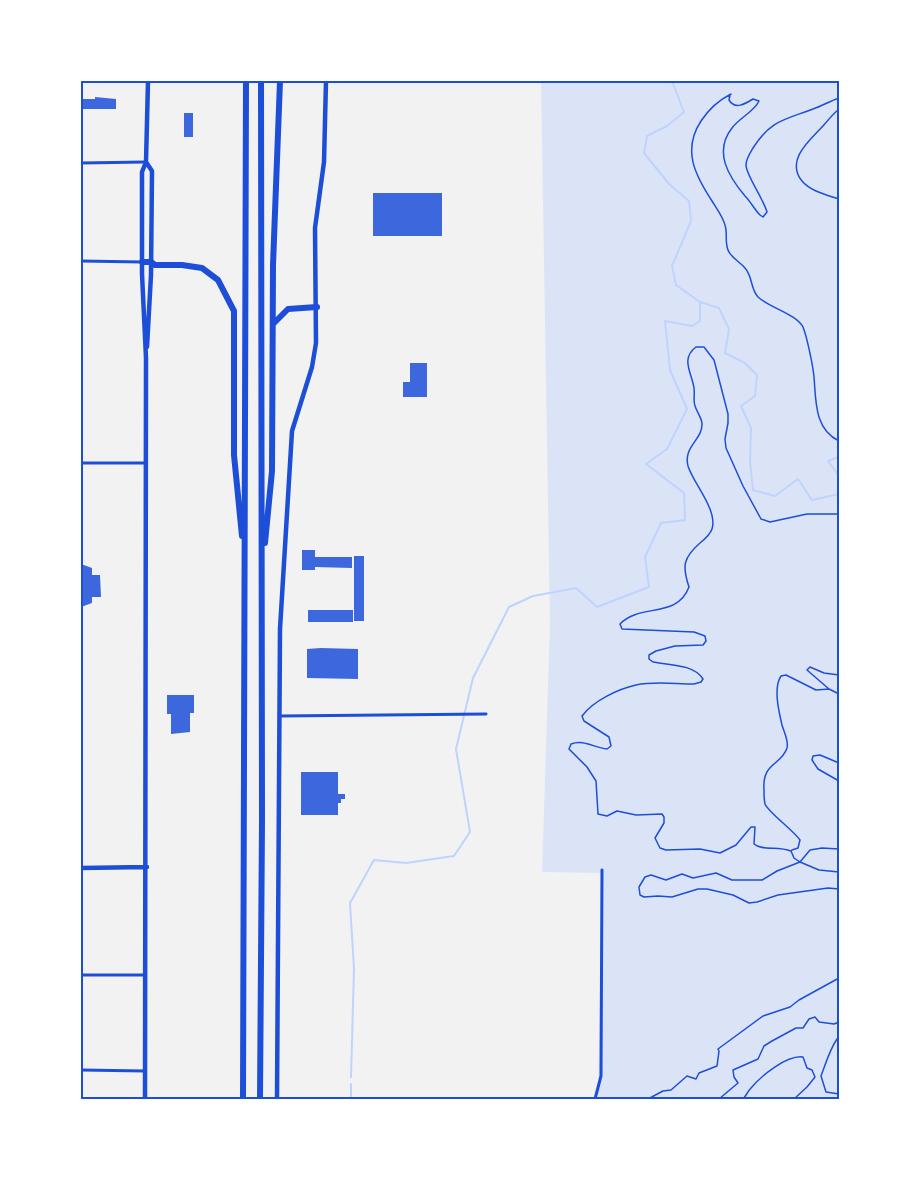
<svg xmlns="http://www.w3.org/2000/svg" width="920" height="1180" viewBox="0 0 920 1180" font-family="Quicksand,sans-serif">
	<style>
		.green { fill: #dbe4f7 }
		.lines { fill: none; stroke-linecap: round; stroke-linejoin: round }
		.stream { stroke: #bfd3fe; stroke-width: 2 }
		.building { fill: #3d67dc }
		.path { stroke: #1d4ed8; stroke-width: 1.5 }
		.minor { stroke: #1d4ed8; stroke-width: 3 }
		.tertiary { stroke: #1d4ed8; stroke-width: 4.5 }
		.motorway { stroke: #1d4ed8; stroke-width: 6 }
		.neatline { fill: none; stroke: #1d4ed8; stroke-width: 2 }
	</style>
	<rect width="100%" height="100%" fill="#f2f2f2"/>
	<path class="green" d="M541 81 839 82V1099H598L602 873 542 872 550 624Z"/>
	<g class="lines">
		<path class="stream" d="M672 81 684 112 667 126 647 136 644 153 669 184 689 201 691 221 672 266 676 285 700 302 719 308 729 329 725 353 745 363 757 375 755 396 741 406 751 428 750 461 753 490 775 496 798 479 812 500 839 494
			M839 457 828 461 839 476
			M351 1077 354 969 350 903 374 860 406 863 454 856 470 832 456 749 473 678 509 607 533 596 576 588 597 607 649 587 645 557 661 523 685 520 684 493 646 464 667 449 687 409 670 370 665 321 692 326 700 321V302
			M351 1084V1099"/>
	</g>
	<path class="building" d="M95 97 116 99V109H83V99H95Z
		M184 113H193V137H184Z
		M373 193H442V236H373Z
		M410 363H427V397H403V382H410Z
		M302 550H315V557H352V568L315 567V570H302Z
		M354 556H364V621H354Z
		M81 564 92 568V575H100L101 597H92V603L81 607Z
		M308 610H353V622H308Z
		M321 648 358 649V679L307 678V649Z
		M167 695H194V713H190V732L171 734V714H167Z
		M301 772H338V794H345V799H341V803H338V815H301Z"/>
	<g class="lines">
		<path class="path" d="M731 94C717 101 709 109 701 121 682 150 695 175 712 201 717 209 723 217 725 225 728 234 724 244 729 252 733 259 740 262 745 268 753 277 750 288 758 297 770 308 796 314 803 327 807 337 813 366 814 377 816 400 814 429 839 441
			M730 95 729 100C735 110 745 104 753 99L759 101C754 112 739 118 732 128 713 152 729 177 745 196 751 202 754 209 760 215L763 217 767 212C763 198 746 175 746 165 746 159 750 153 753 148 771 120 784 120 813 109 822 106 830 101 839 98
			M839 109C833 114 828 120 823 126 810 140 785 160 802 181 810 191 827 195 839 199
			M839 514H807L770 522 761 519 743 486 726 448 725 439 728 423V414L714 360 704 347H696C680 359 692 373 694 388 695 394 693 401 695 406 697 412 701 417 702 423 703 440 683 446 688 466 693 483 718 510 712 529 710 535 705 539 700 543 683 558 682 566 689 587 677 619 640 603 620 624L622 629 694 632 705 636 706 641 703 645 675 646 656 651 649 655V659L653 662C668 665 694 664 703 679L701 682 694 684C675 684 654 681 636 685 618 689 593 701 582 716L584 721 609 737 611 746 607 749C594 748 584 739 571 744L569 749 587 767 596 781 598 814 607 816 617 811 636 815 662 814 664 817V823L655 838 660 848 666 850 700 849 720 853 736 845 751 827H755L754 844C762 851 778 846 791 851L794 858 800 862 810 850 822 848 839 849
			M839 675 824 673 810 667 807 670 829 689 839 694
			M839 763 820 755 813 756 812 760 818 769 839 781
			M792 850 798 848 800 840C793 830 768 812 765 804 764 800 764 794 764 790 762 762 781 766 787 748 789 741 784 732 782 725 779 712 773 688 781 676L786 675 816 690 829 689
			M839 872 819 870 800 862 777 871 762 880H732L716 873 693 878 682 874 666 880 651 875 645 877 639 887 640 895 644 897 658 896 672 897 698 889H707L733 895 749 903 757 902 778 895 828 888 839 889
			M839 1038 837 1039C829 1051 826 1063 821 1076L826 1092 839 1094
			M648 1099 663 1091 671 1090 687 1076 696 1079 699 1073 717 1066 719 1051 718 1049 763 1016 790 1007 799 1000 839 978
			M719 1099 738 1083 734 1077 733 1070 758 1059 764 1046 772 1041 796 1028H803L809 1019 815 1017 819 1022 834 1024 839 1022
			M743 1099C746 1096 748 1091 751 1088 762 1075 787 1055 803 1057L807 1068 812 1070 815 1077 807 1087 794 1099"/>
		<path class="minor" d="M81 163 145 162
			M81 261 142 262
			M81 463H145
			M279 716 486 714
			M81 975H145
			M81 1070 145 1071
			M595 1099 601 1076 602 870"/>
		<path class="tertiary" d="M146 162 152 171 151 275 147 347
			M81 868 147 867
			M145 1099 146 358 142 274V172L146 162 148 81
			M277 1099 280 629 292 431 312 367 316 343 315 228 324 162 326 81"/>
		<path class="motorway" d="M142 262H151L155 265H182L202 268 218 280 234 311V455L242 536
			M273 324 288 309 317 307
			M265 543 272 471 273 265 280 81
			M243 1099 246 81
			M260 1099 262 821 261 81"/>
	</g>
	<rect width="920" height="1180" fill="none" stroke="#ffffff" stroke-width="165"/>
	<rect x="82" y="82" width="756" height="1016" class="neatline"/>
</svg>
